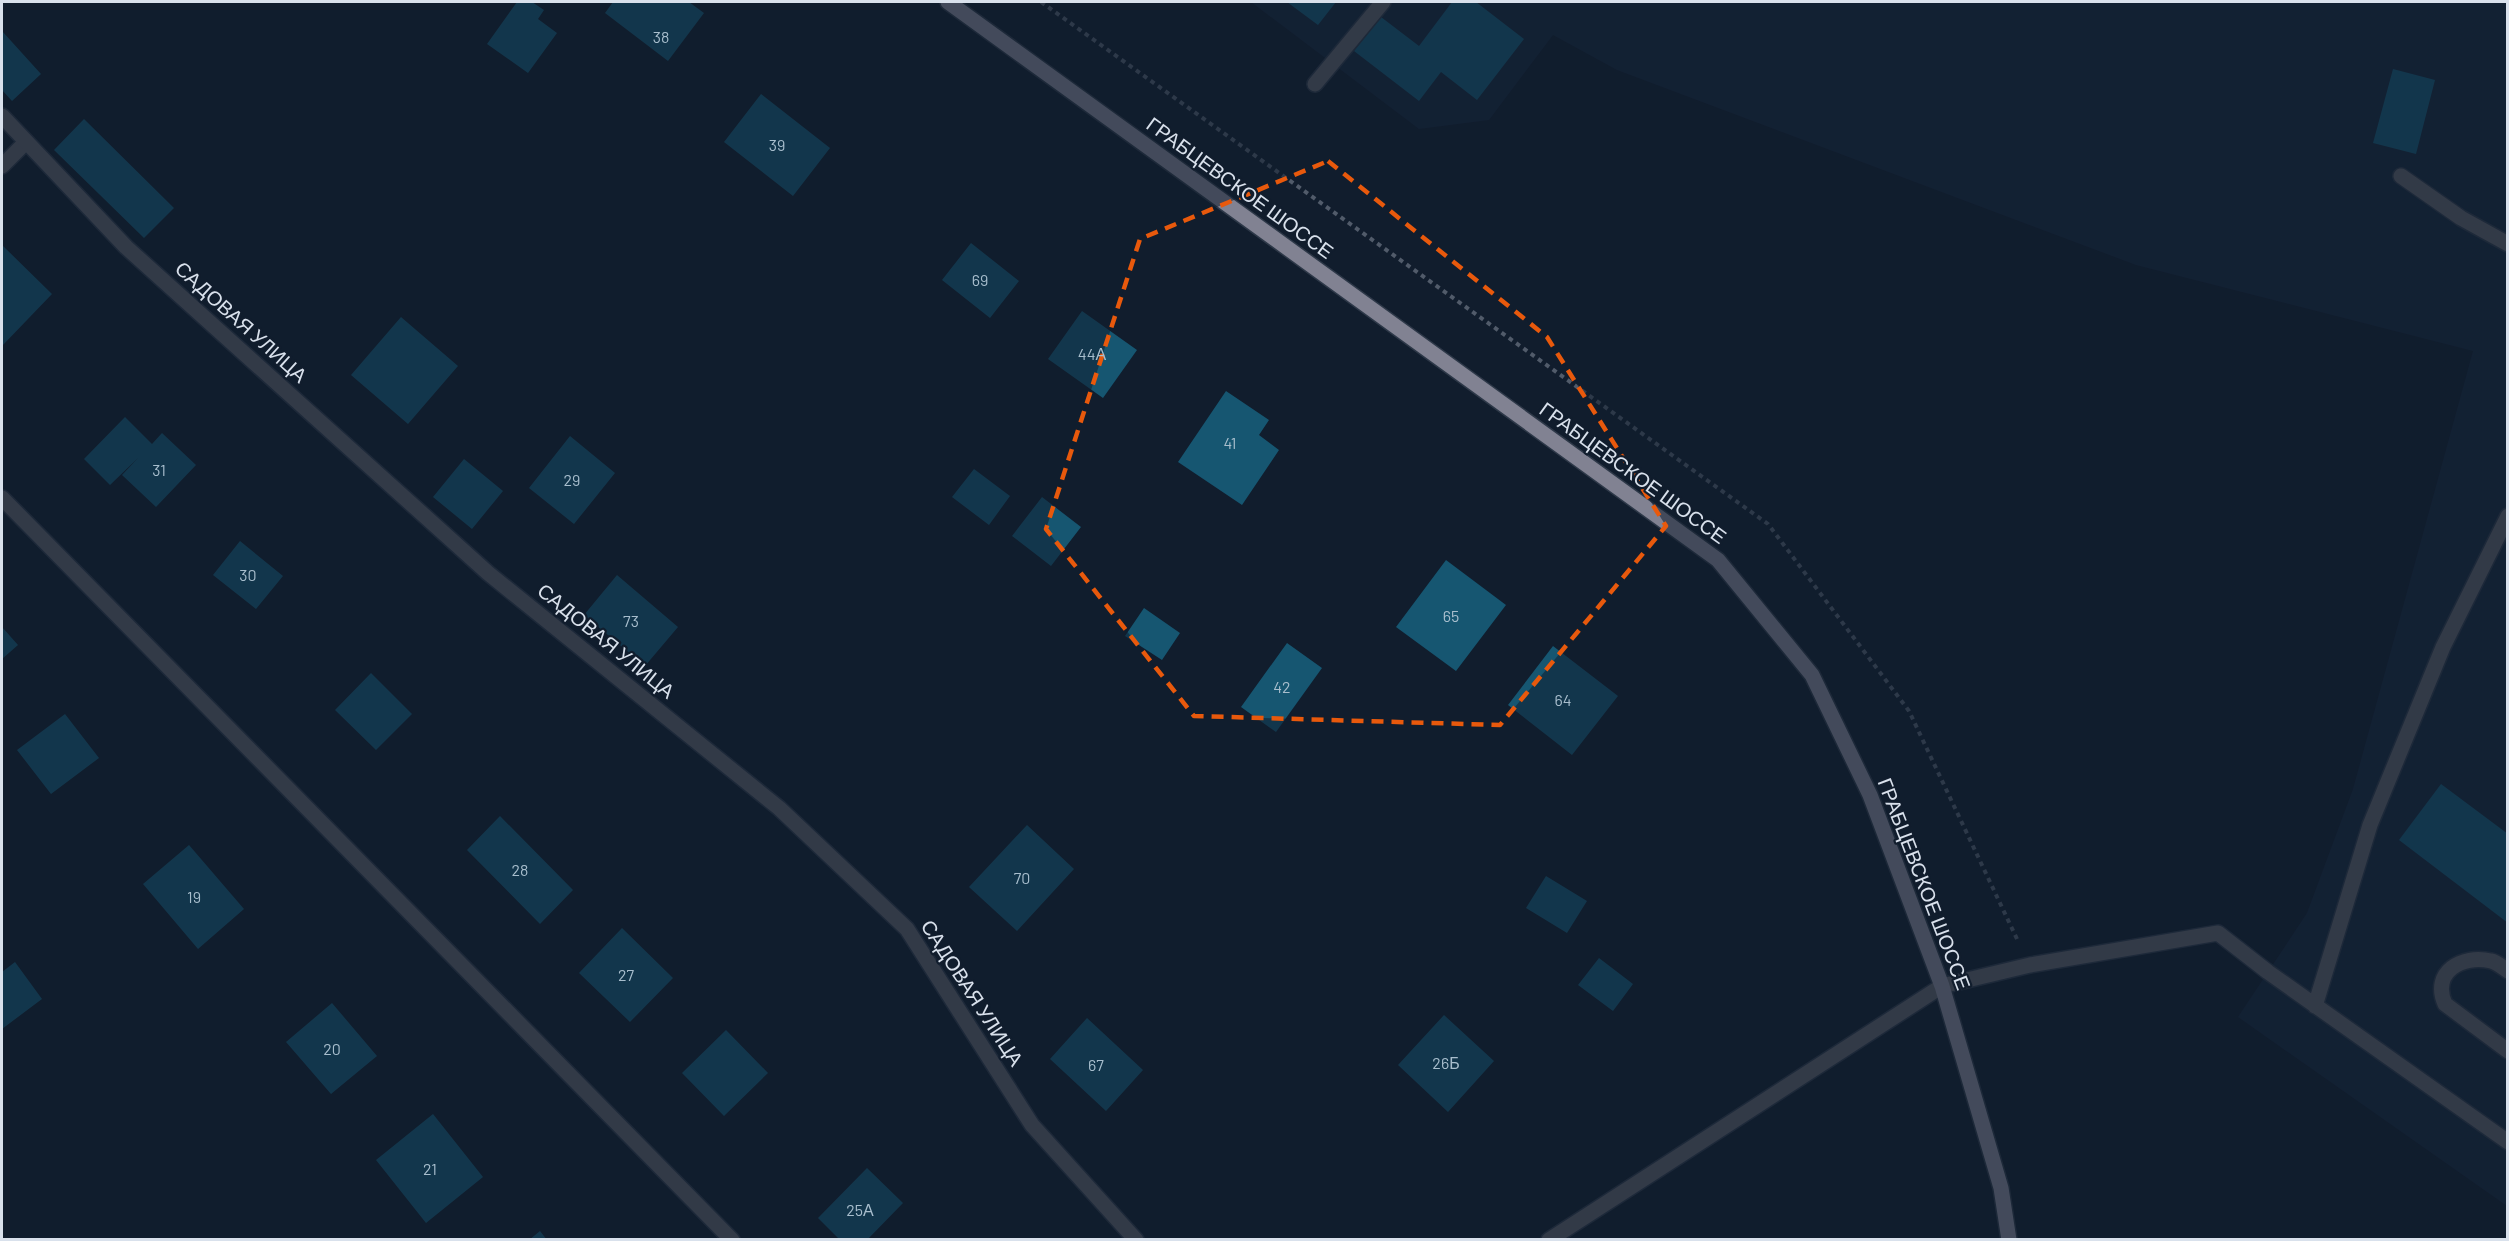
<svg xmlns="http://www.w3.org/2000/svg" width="2509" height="1241" viewBox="0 0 2509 1241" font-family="Barlow,sans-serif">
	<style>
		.built { fill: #16263b }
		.building { fill: #165671 }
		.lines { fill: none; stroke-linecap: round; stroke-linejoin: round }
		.lane-casing { stroke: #2d3848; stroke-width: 18 }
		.street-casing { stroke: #2d3848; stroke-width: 18 }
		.secondary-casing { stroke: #2d3848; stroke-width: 18 }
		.path { stroke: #515b6a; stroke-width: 4; stroke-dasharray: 4.5 4.5; stroke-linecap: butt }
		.lane { stroke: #5c5d67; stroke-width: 15 }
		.street { stroke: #5c5d67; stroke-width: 15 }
		.secondary { stroke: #818292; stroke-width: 15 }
		.marked { fill: none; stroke: #e8590c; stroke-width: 4.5; stroke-dasharray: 12 8; stroke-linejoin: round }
		.labels { text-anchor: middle; stroke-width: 4.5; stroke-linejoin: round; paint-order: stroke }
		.number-label { font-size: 16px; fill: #a8becd }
		.street-label { font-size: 20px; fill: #d9e1ec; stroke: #111d2d }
	</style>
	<rect width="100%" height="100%" fill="#111d2d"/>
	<path class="built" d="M1251 2H2507V1206L2238 1017 2307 913 2353 789 2473 351 2136 265 1617 70 1553 35 1489 120 1419 129Z"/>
	<path class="building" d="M517 2H532L544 10 538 19 557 33 528 73 487 44Z
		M613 2H689L704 13 668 61 605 13Z
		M1287 2H1336L1318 25Z
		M1452 2H1476L1524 39 1477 100 1441 72 1419 101 1354 51 1381 17 1419 46Z
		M2 31 41 74 12 101 2 90Z
		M2393 69 2435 80 2416 154 2373 143Z
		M761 94 830 148 793 196 724 142Z
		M84 119 174 208 144 238 54 150Z
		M971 243 1019 281 990 318 942 280Z
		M2 245 52 294 2 346Z
		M1082 311 1137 350 1103 398 1048 359Z
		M401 317 458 366 408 424 351 375Z
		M1226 391 1269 420 1259 435 1279 450 1242 505 1178 462Z
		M125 417 152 444 162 433 196 465 156 507 122 475 138 458 110 485 84 459Z
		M570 436 615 473 574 524 529 488Z
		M464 459 503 491 472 529 433 497Z
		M974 469 1010 496 989 525 952 497Z
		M1042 497 1081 527 1051 566 1012 536Z
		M240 541 283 576 256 609 213 575Z
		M1446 560 1506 605 1456 671 1396 627Z
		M617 575 678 627 645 666 584 615Z
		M1144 608 1180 633 1162 660 1125 636Z
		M2 627 18 645 2 659Z
		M1287 643 1322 668 1276 732 1241 707Z
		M1553 646 1618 696 1572 755 1508 705Z
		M371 673 412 714 376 750 335 710Z
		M65 714 99 758 51 794 17 750Z
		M2441 784 2508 834V923L2399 840Z
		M500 816 573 890 540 924 467 850Z
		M1027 825 1074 869 1017 931 969 887Z
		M189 845 244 909 198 949 143 884Z
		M1546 876 1587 901 1567 933 1526 908Z
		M622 928 673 978 630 1022 579 973Z
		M1599 958 1633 984 1613 1011 1578 985Z
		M15 962 42 999 2 1029V972Z
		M332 1003 377 1056 331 1094 286 1042Z
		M1444 1015 1494 1061 1448 1112 1398 1065Z
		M1087 1018 1143 1070 1106 1111 1050 1059Z
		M726 1030 768 1073 724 1116 682 1073Z
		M433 1114 483 1177 426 1223 376 1160Z
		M867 1168 903 1203 867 1240H840L818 1218Z
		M540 1231 547 1240H529Z"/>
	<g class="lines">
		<g class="lane-casing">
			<path id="lane" d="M1315 84 1383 2
				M2 166 26 142
				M2401 176 2461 218 2508 244
				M2508 971C2503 968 2497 962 2491 961 2462 954 2431 972 2445 1004L2508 1051
				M1942 986 2030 965 2218 933 2268 972 2508 1142
				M2315 1006 2370 825 2443 647 2508 516"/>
		</g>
		<g class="street-casing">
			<path id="street" d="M2 116 126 247 488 573 779 808 907 929 1032 1125 1136 1240
				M2 498 732 1240
				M1549 1240 1942 986"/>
		</g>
		<g class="secondary-casing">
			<path id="secondary" d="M948 2 1718 560 1812 675 1870 795 1942 986 2001 1188 2009 1240"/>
		</g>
		<path class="path" d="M1041 2 1768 524 1909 711 2017 939"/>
		<use href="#lane" class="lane"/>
		<use href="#street" class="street"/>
		<use href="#secondary" class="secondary"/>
	</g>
	<path d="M0 0H2509V1241H0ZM1328 161 1547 337 1666 526 1500 725 1194 716 1046 529 1140 239Z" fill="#111d2d" fill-opacity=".55" fill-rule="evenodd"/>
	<path class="marked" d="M1328 161 1547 337 1666 526 1500 725 1194 716 1046 529 1140 239Z"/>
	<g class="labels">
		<g class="number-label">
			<text x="661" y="43">38</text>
			<text x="777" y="151">39</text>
			<text x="980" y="286">69</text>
			<text x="1092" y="360">44А</text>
			<text x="1230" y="449">41</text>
			<text x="159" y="476">31</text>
			<text x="572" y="486">29</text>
			<text x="248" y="581">30</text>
			<text x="1451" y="622">65</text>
			<text x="631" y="627">73</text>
			<text x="1282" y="693">42</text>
			<text x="1563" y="706">64</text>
			<text x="520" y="876">28</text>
			<text x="1022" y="884">70</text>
			<text x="194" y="903">19</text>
			<text x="626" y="981">27</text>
			<text x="332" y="1055">20</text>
			<text x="1446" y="1069">26Б</text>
			<text x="1096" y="1071">67</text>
			<text x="430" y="1175">21</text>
			<text x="860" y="1216">25А</text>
		</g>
		<g class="street-label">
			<text transform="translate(1240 188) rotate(36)" y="7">ГРАБЦЕВСКОЕ ШОССЕ</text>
			<text transform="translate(241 322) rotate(42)" y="7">САДОВАЯ УЛИЦА</text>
			<text transform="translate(1633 473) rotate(36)" y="7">ГРАБЦЕВСКОЕ ШОССЕ</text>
			<text transform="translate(606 641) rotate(39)" y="7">САДОВАЯ УЛИЦА</text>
			<text transform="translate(1924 884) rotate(69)" y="7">ГРАБЦЕВСКОЕ ШОССЕ</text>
			<text transform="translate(972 993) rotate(57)" y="7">САДОВАЯ УЛИЦА</text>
		</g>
	</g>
	<rect width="2509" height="1241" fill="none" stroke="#d9e1ec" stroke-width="6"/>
</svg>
